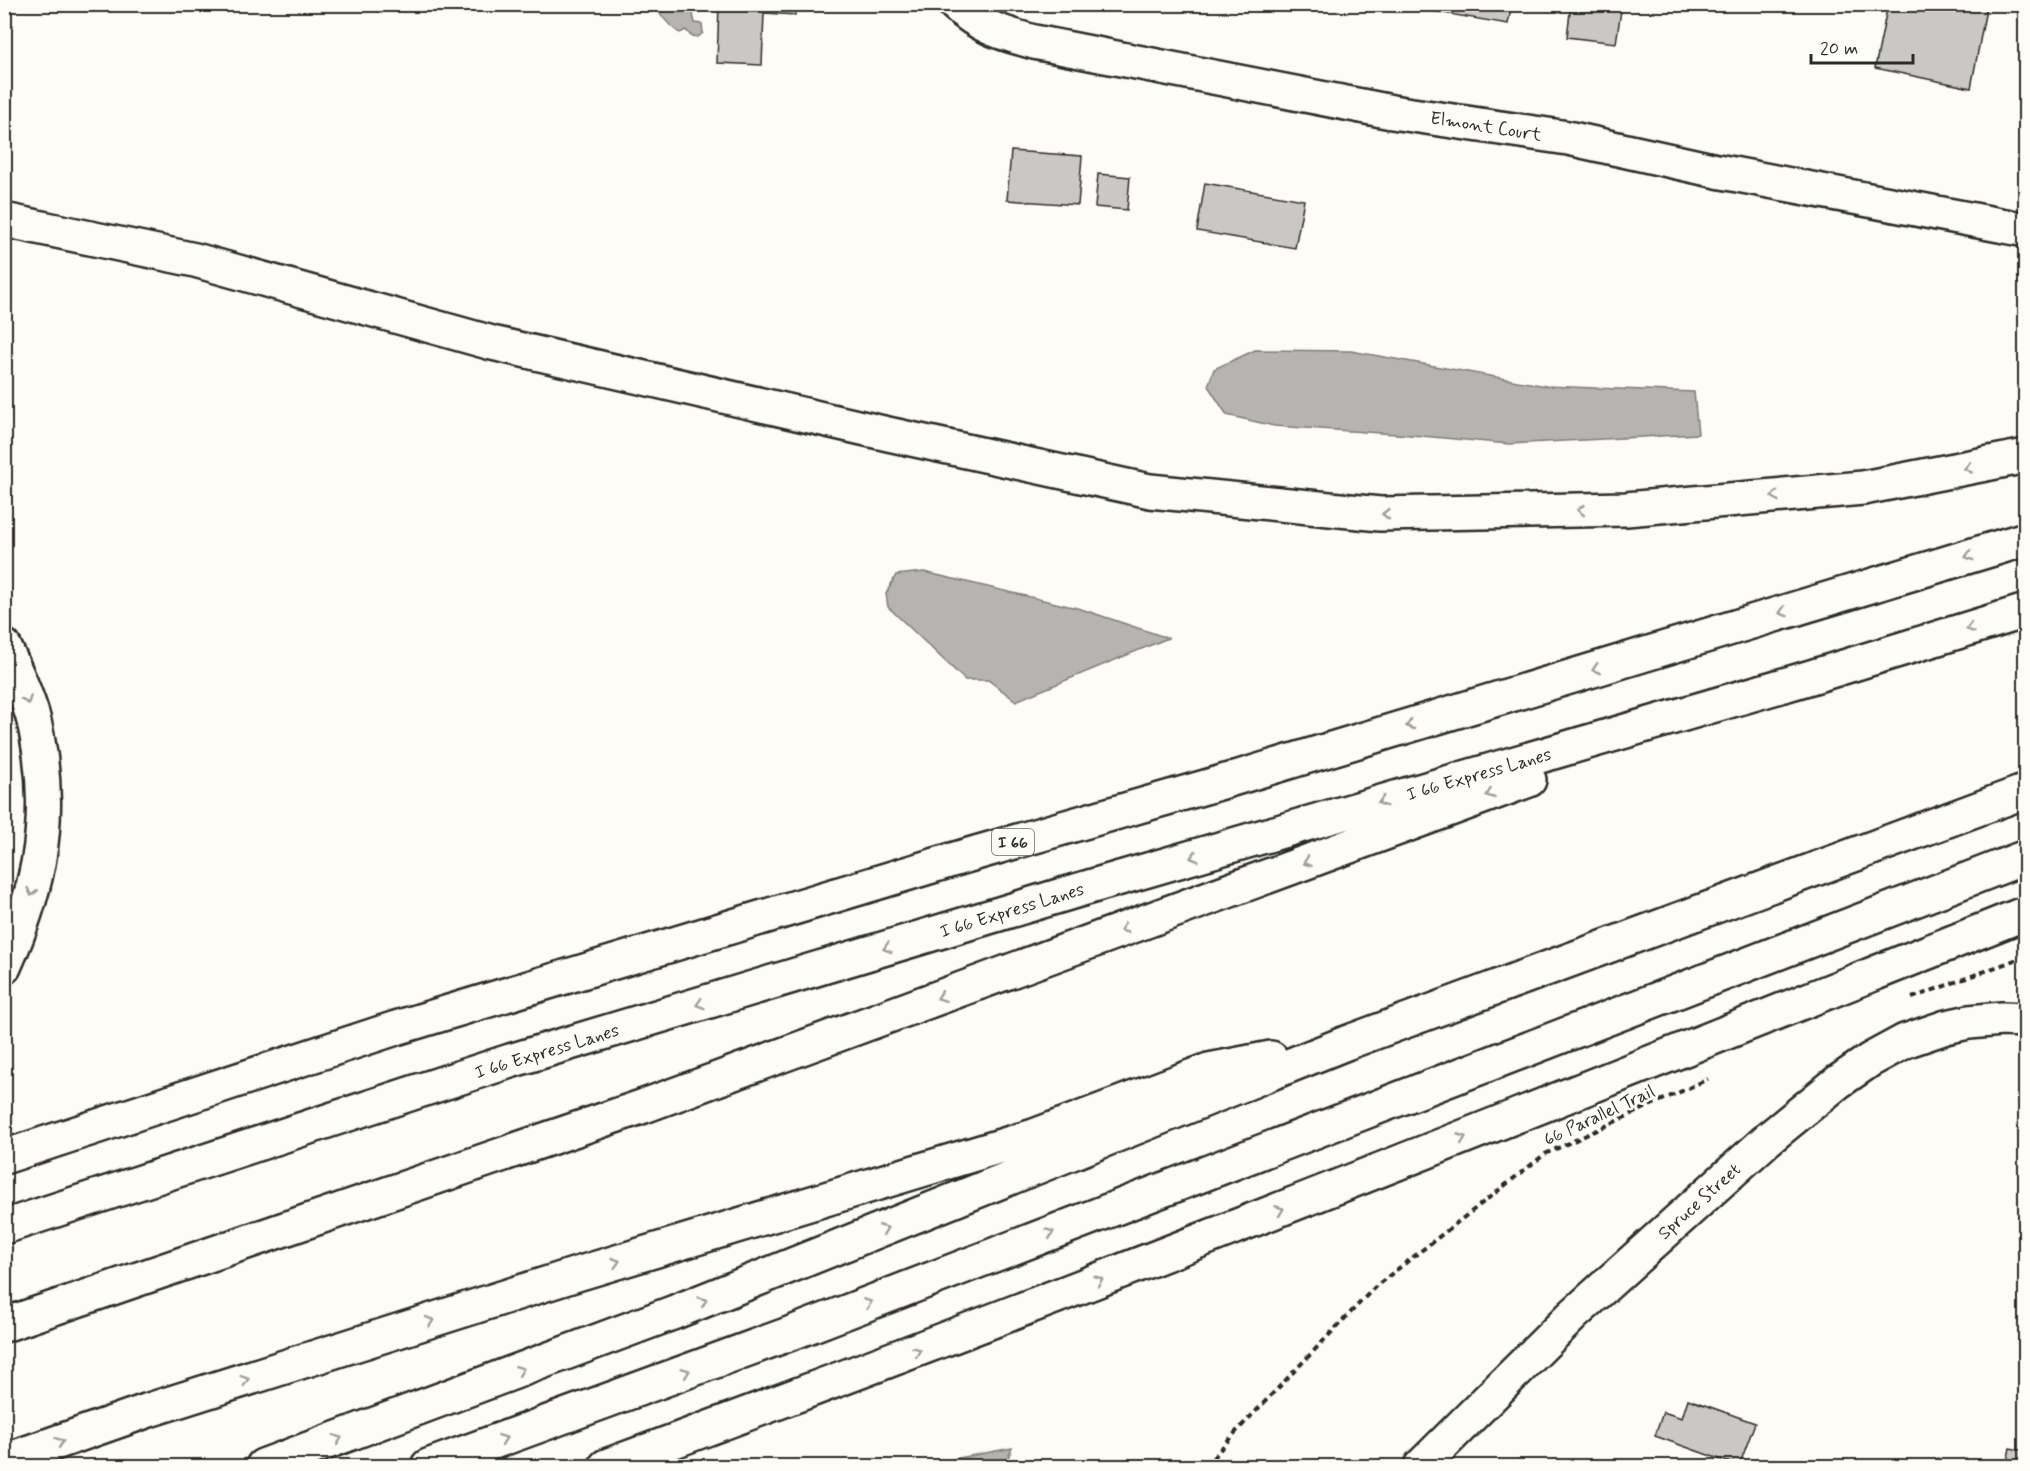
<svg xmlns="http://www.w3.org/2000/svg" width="2030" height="1471" viewBox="0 0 2030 1471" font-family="Mynerve,sans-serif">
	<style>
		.water { fill: #b5b4b1; stroke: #7e7d7b; stroke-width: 1.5 }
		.building { fill: #c9c8c4; stroke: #2b2b2b; stroke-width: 1.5 }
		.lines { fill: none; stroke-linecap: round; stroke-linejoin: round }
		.minor-casing { stroke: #2b2b2b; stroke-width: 38 }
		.motorway-casing { stroke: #2b2b2b; stroke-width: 38 }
		.path { stroke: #2b2b2b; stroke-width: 4; stroke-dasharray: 6 4.5; stroke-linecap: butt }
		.minor { stroke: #fdfcf7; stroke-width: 33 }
		.motorway { stroke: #fdfcf7; stroke-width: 33 }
		.oneway { stroke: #9e9e9b }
		.labels { text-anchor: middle; stroke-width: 5; stroke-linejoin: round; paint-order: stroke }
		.shield { fill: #fdfcf7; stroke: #6a6a68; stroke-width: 1.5 }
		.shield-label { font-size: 16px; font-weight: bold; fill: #2b2b2b }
		.street-label { font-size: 18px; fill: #2b2b2b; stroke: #fdfcf7 }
	</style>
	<rect width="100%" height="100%" fill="#fdfcf7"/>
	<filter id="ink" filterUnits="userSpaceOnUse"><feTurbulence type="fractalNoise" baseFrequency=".0167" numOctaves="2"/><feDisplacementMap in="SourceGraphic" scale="12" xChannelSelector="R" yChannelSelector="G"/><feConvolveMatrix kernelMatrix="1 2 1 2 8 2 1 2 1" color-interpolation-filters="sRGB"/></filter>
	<g filter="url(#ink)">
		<path class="water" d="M655 5H691L695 23 702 24 703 33 698 37 691 36 686 30 680 33C672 29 659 14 655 5Z
			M1255 350 1351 351 1546 386 1694 392 1698 434 1509 444 1411 435 1274 426 1227 415 1208 386 1214 369Z
			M924 572 1081 609 1168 638 1016 701 988 680H965L888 607 886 594 896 575Z
			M1012 1448 1005 1466H915Z"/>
		<path class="building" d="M719 4H795V15L764 13 762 65 717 63Z
			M1426 4H1512L1508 24 1425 10Z
			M1571 4H1622L1616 43 1567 37Z
			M1888 4H1987L1971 88 1875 68Z
			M1011 151 1082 156 1078 205 1007 200Z
			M1098 174 1130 177 1127 210 1095 207Z
			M1205 183 1304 200 1295 248 1197 231Z
			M1688 1399 1755 1423 1739 1466 1655 1436 1663 1412 1682 1418Z
			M2010 1448 2026 1451V1466H2006Z"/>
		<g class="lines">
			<g class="minor-casing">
				<path id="minor" d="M955 4C981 28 1002 33 1034 42L1392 112 1568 138 1717 171 2026 230
					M1421 1466 1573 1315 1768 1139 1838 1082 1870 1060 1905 1041 1946 1027 1969 1022 2002 1019 2026 1020"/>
			</g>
			<g class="motorway-casing">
				<path id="motorway" d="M4 220 195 260 492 343 888 434 1150 491 1380 514 1626 509 1863 488 2026 456
					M4 646C15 669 25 691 32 714 36 727 38 741 40 754 51 832 36 896 4 967
					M4 1157 396 1028 962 857 1219 783 2026 539
					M4 1227 510 1061 1072 892 1801 680 2026 611
					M4 1325 644 1106 1529 780
					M4 1461 149 1410 577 1274 1034 1136 1209 1070 1271 1058
					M263 1466 675 1312 1346 1043 2026 791
					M428 1466 789 1334 2026 857
					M606 1466C1083 1291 1554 1101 2026 913"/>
			</g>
			<path class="path" d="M1912 998 2026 956
				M1206 1466 1231 1437 1376 1286 1545 1154 1708 1079"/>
			<use href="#minor" class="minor"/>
			<use href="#motorway" class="motorway"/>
		</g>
		<defs><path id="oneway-chevron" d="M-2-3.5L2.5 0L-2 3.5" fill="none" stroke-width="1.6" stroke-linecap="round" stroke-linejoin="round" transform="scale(1.5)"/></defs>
		<g class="oneway">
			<use href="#oneway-chevron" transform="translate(1968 468) rotate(169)"/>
			<use href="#oneway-chevron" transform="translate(1775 496) rotate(175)"/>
			<use href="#oneway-chevron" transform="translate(1581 510) rotate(179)"/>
			<use href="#oneway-chevron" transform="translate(1386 514) rotate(-180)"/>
			<use href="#oneway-chevron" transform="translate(1969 556) rotate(163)"/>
			<use href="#oneway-chevron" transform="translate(1783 612) rotate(163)"/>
			<use href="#oneway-chevron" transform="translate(1970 628) rotate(163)"/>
			<use href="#oneway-chevron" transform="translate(1596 669) rotate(163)"/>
			<use href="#oneway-chevron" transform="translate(27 700) rotate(70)"/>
			<use href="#oneway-chevron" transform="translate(1410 725) rotate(163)"/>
			<use href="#oneway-chevron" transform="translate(1490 794) rotate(160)"/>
			<use href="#oneway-chevron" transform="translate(1382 802) rotate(164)"/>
			<use href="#oneway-chevron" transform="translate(1194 857) rotate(164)"/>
			<use href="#oneway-chevron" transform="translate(1307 862) rotate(160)"/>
			<use href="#oneway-chevron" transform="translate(32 892) rotate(103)"/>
			<use href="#oneway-chevron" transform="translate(1124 929) rotate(160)"/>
			<use href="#oneway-chevron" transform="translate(887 948) rotate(163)"/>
			<use href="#oneway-chevron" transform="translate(941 997) rotate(160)"/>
			<use href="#oneway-chevron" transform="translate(700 1004) rotate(163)"/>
			<use href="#oneway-chevron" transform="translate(1462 1138) rotate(-22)"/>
			<use href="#oneway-chevron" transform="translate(1280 1210) rotate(-21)"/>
			<use href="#oneway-chevron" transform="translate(884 1229) rotate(-22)"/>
			<use href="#oneway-chevron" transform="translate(1050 1233) rotate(-21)"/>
			<use href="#oneway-chevron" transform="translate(616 1262) rotate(-17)"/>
			<use href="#oneway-chevron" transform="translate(1099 1280) rotate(-21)"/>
			<use href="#oneway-chevron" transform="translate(703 1301) rotate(-22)"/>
			<use href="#oneway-chevron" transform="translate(868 1303) rotate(-21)"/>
			<use href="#oneway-chevron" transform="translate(430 1321) rotate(-18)"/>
			<use href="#oneway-chevron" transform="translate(917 1351) rotate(-21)"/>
			<use href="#oneway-chevron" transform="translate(520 1370) rotate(-21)"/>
			<use href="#oneway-chevron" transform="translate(686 1372) rotate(-20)"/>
			<use href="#oneway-chevron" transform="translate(245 1380) rotate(-18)"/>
			<use href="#oneway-chevron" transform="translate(338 1439) rotate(-21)"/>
			<use href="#oneway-chevron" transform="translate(503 1439) rotate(-20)"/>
			<use href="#oneway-chevron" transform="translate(60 1442) rotate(-20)"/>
		</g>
	</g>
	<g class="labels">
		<rect class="shield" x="992" y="829" width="42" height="26" rx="4.5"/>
		<g class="shield-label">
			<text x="1013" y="848">I 66</text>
		</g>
		<g class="street-label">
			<text transform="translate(1486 126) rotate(9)" y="6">Elmont Court</text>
			<text transform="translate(1479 774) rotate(-16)" y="6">I 66 Express Lanes</text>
			<text transform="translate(1012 910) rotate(-17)" y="6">I 66 Express Lanes</text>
			<text transform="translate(547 1051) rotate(-17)" y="6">I 66 Express Lanes</text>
			<text transform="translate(1599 1115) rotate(-25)" y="6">66 Parallel Trail</text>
			<text transform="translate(1699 1201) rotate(-42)" y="6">Spruce Street</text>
		</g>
	</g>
	<rect width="2030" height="1471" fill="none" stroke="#fdfcf7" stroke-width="24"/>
	<rect x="12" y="12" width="2006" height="1447" fill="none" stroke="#2b2b2b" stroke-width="2" filter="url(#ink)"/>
	<path d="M1811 54v9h102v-9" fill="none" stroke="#2b2b2b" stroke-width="3"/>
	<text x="1820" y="54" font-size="18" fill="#2b2b2b" stroke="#fdfcf7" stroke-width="4.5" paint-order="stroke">20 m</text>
</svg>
